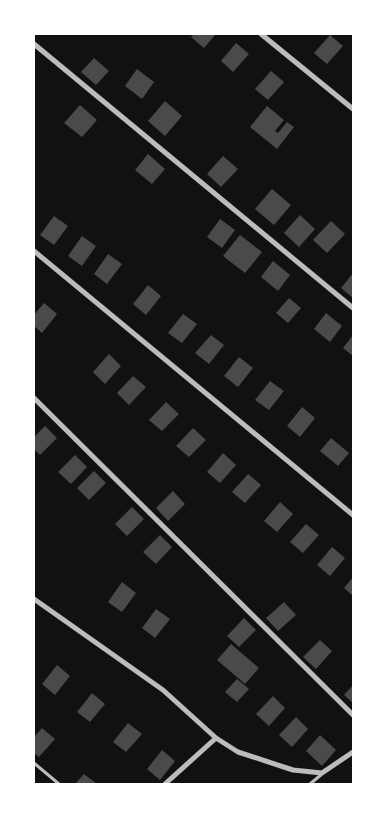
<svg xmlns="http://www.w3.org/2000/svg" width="387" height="818" viewBox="0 0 387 818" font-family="'Fira Sans Condensed',sans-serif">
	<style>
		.building { fill: #4a4a4a }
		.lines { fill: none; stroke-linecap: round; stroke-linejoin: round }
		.service { stroke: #bcbcbc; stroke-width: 3 }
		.minor { stroke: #bcbcbc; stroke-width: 5 }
	</style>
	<rect width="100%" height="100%" fill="#111"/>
	<path class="building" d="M194 34H216L204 48 191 37Z
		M330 35 343 46 327 64 314 53Z
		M236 43 249 54 233 72 221 61Z
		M94 58 109 71 96 85 81 72Z
		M137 69 154 82 142 99 125 86Z
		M271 71 284 82 268 100 255 89Z
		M165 101 182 116 165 136 148 121Z
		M80 105 97 120 82 137 64 123Z
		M267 106 284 120 275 131 278 133 287 122 294 127 277 149 250 127Z
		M148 154 165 169 152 184 135 170Z
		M223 156 238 169 221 187 207 174Z
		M272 189 291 205 274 225 255 209Z
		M300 215 315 229 299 247 284 233Z
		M54 216 68 226 54 245 40 235Z
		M220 219 235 230 222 248 207 237Z
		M331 221 345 234 327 253 313 240Z
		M240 235 262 252 245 273 223 256Z
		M82 236 96 246 82 266 68 256Z
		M108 254 122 264 107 284 94 274Z
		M273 261 290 275 278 291 261 277Z
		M353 273V298L341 288Z
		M148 285 161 296 146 315 133 304Z
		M289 298 301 308 288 323 276 313Z
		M44 303 57 314 42 333 34 326V315Z
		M326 313 342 326 330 342 314 329Z
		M183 314 197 324 182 343 168 333Z
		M211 335 224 345 209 364 195 353Z
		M353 335V356L343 348Z
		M109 354 121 366 105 384 93 372Z
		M239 357 253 368 238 387 224 376Z
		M133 376 146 387 129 405 117 393Z
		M270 381 284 391 269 410 255 400Z
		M166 402 179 414 162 431 149 420Z
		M302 407 315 418 300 437 287 426Z
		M45 426 57 438 40 455 34 449V437Z
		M193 428 206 440 189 457 176 446Z
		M331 438 349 453 338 466 320 451Z
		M223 453 236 465 220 483 207 472Z
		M75 455 87 467 71 484 58 472Z
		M94 471 106 483 89 500 77 488Z
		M248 474 261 485 245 503 232 492Z
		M173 491 185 504 168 521 156 508Z
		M280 502 293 514 277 532 264 521Z
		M132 507 144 519 127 536 115 524Z
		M306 524 319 535 303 553 290 542Z
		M160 535 172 547 156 564 143 552Z
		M332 547 345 558 330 576 317 565Z
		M353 577V596L344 588Z
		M122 582 136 593 122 612 108 602Z
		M284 602 296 615 278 631 266 618Z
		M156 609 170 619 155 638 142 628Z
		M244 618 256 630 239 647 227 636Z
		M320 640 332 651 316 669 303 657Z
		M231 644 259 668 245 684 217 660Z
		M57 665 70 676 55 695 42 684Z
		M237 679 249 689 237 702 225 692Z
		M353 685V703L344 695Z
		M92 693 105 704 90 722 77 712Z
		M273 696 285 708 269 726 256 714Z
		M296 717 308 729 292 747 279 735Z
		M128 723 142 734 126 752 113 742Z
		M42 728 55 739 39 757 34 753V737Z
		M320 735 336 750 322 766 306 751Z
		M162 750 175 761 160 780 147 769Z
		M84 774 97 784H75Z"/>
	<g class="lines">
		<path class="service" d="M34 763 59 784
			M310 784 322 774"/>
		<path class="minor" d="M261 34 353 109
			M34 44 353 308
			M34 251 353 515
			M34 398 353 715
			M34 599 163 690 216 738 238 752 293 770 322 773 353 752
			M165 784 216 738"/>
	</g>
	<rect width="387" height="818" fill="none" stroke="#ffffff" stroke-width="70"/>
</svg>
